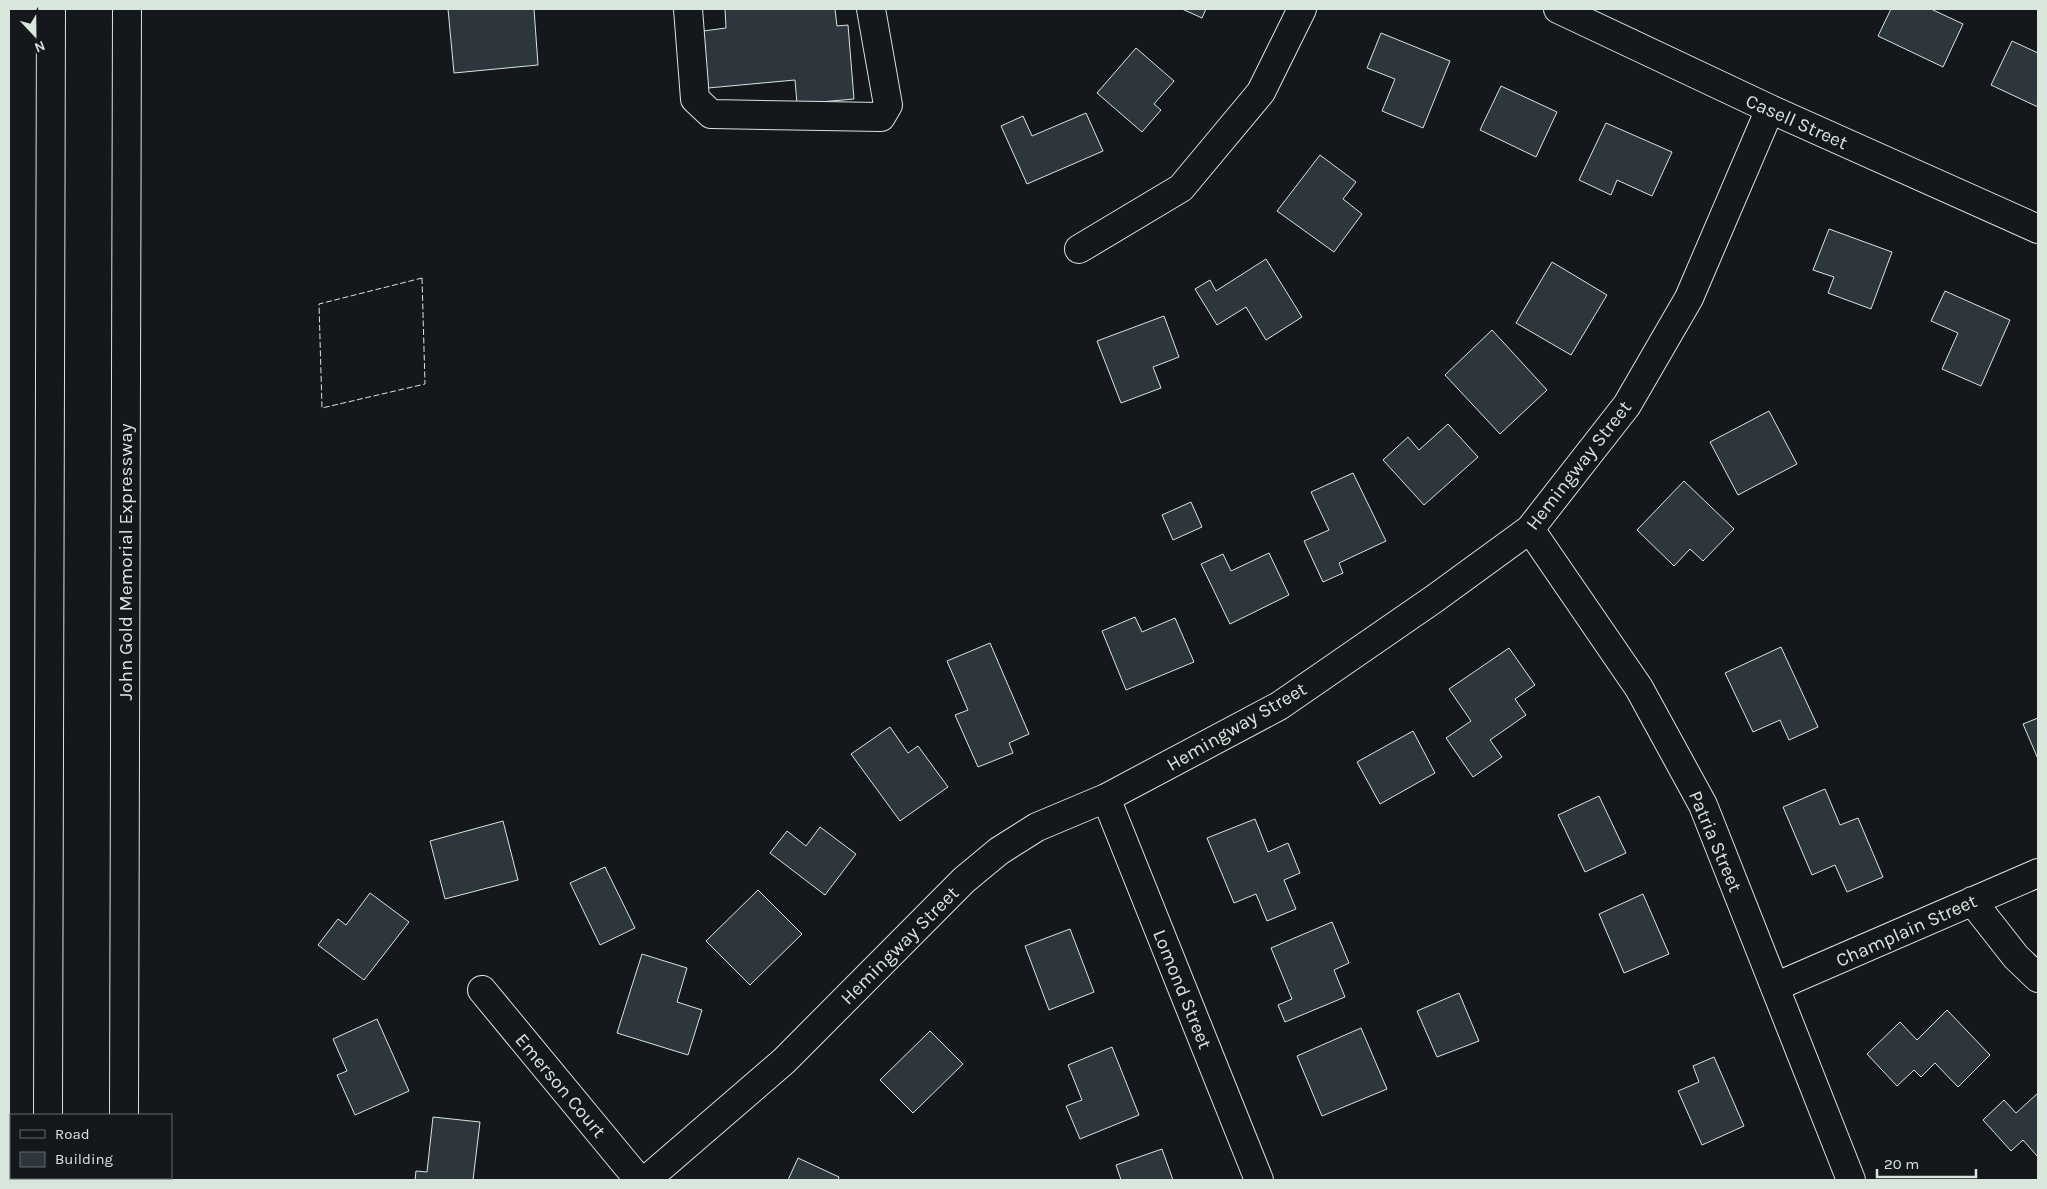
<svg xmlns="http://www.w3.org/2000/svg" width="2047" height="1189" viewBox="0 0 2047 1189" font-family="Karla,sans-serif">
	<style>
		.building { fill: #2c363c; stroke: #d8e6dc }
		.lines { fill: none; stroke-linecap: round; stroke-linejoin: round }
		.minor-casing { stroke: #d8e6dc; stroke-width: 30 }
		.highway-casing { stroke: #d8e6dc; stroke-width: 30 }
		.minor { stroke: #14181c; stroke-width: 28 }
		.highway { stroke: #14181c; stroke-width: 28 }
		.fence { stroke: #d8e6dc; stroke-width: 1; stroke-dasharray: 6 2.5; stroke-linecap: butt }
		.labels { text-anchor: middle; stroke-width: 4; stroke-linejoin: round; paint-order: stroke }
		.street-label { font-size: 19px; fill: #d8e6dc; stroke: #14181c }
	</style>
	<rect width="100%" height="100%" fill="#14181c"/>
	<path class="building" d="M448 9H534L538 65 454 73Z
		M725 9H835L837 26 848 25 854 99 797 104 795 80 708 88 703 31 726 28Z
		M1182 9H1206L1202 18Z
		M1891 9H1931L1963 24 1943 67 1878 36Z
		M1381 33 1450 61 1423 128 1382 111 1395 79 1367 68Z
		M2012 41 2038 53V107L1991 85Z
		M1136 48 1174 81 1154 104 1161 110 1142 132 1097 93Z
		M1501 86 1557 112 1536 157 1480 130Z
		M1086 113 1103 151 1027 184 1001 126 1023 116 1032 136Z
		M1606 123 1672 152 1652 196 1617 180 1611 195 1579 180Z
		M1320 155 1356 182 1343 199 1362 214 1334 252 1277 211Z
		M1829 229 1892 252 1871 309 1828 293 1834 277 1813 270Z
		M1266 259 1302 317 1266 340 1246 307 1217 325 1195 289 1210 280 1216 291Z
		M1552 262 1607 295 1571 355 1516 323Z
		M1945 291 2010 320 1981 386 1942 369 1958 333 1931 321Z
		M1164 316 1179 357 1153 367 1161 388 1121 403 1097 341Z
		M1492 330 1547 390 1500 434 1445 375Z
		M1769 411 1797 464 1738 495 1710 442Z
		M1448 424 1478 457 1424 505 1383 460 1408 437 1419 450Z
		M1353 473 1386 541 1339 563 1343 573 1323 582 1304 541 1329 530 1311 492Z
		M1684 481 1734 529 1703 561 1690 549 1674 566 1637 530Z
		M1191 502 1202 527 1173 540 1162 515Z
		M1269 553 1289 595 1230 624 1201 564 1223 554 1231 571Z
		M1135 617 1142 632 1175 618 1194 662 1126 690 1102 631Z
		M990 643 1029 734 1009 743 1013 753 978 767 955 715 968 710 947 661Z
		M1781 647 1818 727 1789 740 1780 720 1753 732 1725 673Z
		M1509 648 1535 685 1515 699 1526 715 1490 740 1502 757 1473 777 1446 738 1471 721 1449 689Z
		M2038 718V759L2023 724Z
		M890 727 908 753 918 746 948 787 900 821 851 754Z
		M1413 731 1435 773 1380 804 1357 762Z
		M1825 789 1840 825 1858 818 1883 877 1847 892 1835 865 1812 875 1783 807Z
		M1599 796 1626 853 1585 872 1558 815Z
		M1255 819 1268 852 1288 843 1300 873 1284 880 1296 909 1267 921 1256 894 1234 903 1207 838Z
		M503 821 518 880 445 899 430 841Z
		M820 827 856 854 825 895 770 853 787 831 806 846Z
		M605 867 635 928 600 945 570 883Z
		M758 890 802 934 750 985 706 941Z
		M370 893 409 922 364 980 318 945 338 919 346 925Z
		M1643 894 1669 954 1624 973 1599 914Z
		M1332 922 1349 963 1334 970 1345 997 1285 1022 1278 1005 1292 999 1271 948Z
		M1070 929 1094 992 1049 1010 1025 946Z
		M642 954 687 968 677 1002 702 1010 688 1055 617 1033Z
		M1459 993 1479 1041 1437 1057 1417 1011Z
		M1947 1010 1990 1055 1958 1087 1935 1063 1921 1077 1914 1070 1897 1086 1867 1054 1900 1022 1917 1040Z
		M377 1019 409 1091 355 1115 337 1075 347 1071 333 1039Z
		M1361 1028 1387 1089 1322 1116 1297 1056Z
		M930 1031 963 1064 913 1113 880 1080Z
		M1112 1047 1139 1115 1080 1139 1066 1106 1082 1100 1068 1065Z
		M1714 1057 1744 1126 1702 1145 1678 1091 1699 1082 1693 1066Z
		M2038 1093V1157L2023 1140 2011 1151 1983 1120 2004 1100 2016 1113Z
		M433 1117 480 1122 473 1180H415L416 1171 427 1172Z
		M1162 1149 1173 1180H1121L1116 1165Z
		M798 1158 839 1177 838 1180H788Z"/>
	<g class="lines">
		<g class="minor-casing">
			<path id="minor" d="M688 9 695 99 711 114 881 117 888 105 871 9
				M1558 9 1770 109 2038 229
				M1079 249 1181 188 1261 92 1302 9
				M1530 529 1639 688 1703 805 1851 1180
				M1106 798 1259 1180
				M1972 901 2016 957 2038 978
				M1775 987 2038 873
				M482 990 639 1180
				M646 1180 784 1061 964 880 999 851 1037 827 1106 798 1279 706 1434 599 1530 529 1627 405 1689 298 1770 109"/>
		</g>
		<g class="highway-casing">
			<path id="highway" d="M48 1115 51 9
				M124 1115 127 9
				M49 1178V1180
				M124 1180V1178"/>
		</g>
		<use href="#minor" class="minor"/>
		<use href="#highway" class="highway"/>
		<path class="fence" d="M422 278 425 384 322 408 319 304Z"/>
	</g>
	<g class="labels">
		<g class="street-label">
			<text transform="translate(1797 121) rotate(24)" y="7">Casell Street</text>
			<text transform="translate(1578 465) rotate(-52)" y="7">Hemingway Street</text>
			<text transform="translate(125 562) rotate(-90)" y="7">John Gold Memorial Expressway</text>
			<text transform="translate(1236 726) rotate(-30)" y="7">Hemingway Street</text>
			<text transform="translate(1716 841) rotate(67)" y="7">Patria Street</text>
			<text transform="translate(1906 930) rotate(-24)" y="7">Champlain Street</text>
			<text transform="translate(899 945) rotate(-45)" y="7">Hemingway Street</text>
			<text transform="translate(1183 989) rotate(68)" y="7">Lomond Street</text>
			<text transform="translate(561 1085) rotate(50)" y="7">Emerson Court</text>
		</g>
	</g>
	<rect width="2047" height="1189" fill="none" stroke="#d8e6dc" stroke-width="20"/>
	<rect x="10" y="1114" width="162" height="65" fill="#14181c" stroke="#626a69"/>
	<rect x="20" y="1130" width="25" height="8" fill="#14181c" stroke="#626a69"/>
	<text x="55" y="1139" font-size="15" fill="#d8e6dc">Road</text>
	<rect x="20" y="1152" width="25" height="15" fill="#2c363c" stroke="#626a69"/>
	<text x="55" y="1164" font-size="15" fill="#d8e6dc">Building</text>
	<g transform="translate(35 35) rotate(158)" stroke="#14181c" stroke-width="4" paint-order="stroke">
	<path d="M0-4L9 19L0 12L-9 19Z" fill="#d8e6dc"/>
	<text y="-8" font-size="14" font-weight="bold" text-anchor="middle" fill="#d8e6dc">N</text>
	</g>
	<path d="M1877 1169v8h99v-8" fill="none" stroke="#d8e6dc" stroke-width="2.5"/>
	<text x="1884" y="1169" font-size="15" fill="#d8e6dc" stroke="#14181c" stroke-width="4" paint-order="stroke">20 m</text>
</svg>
